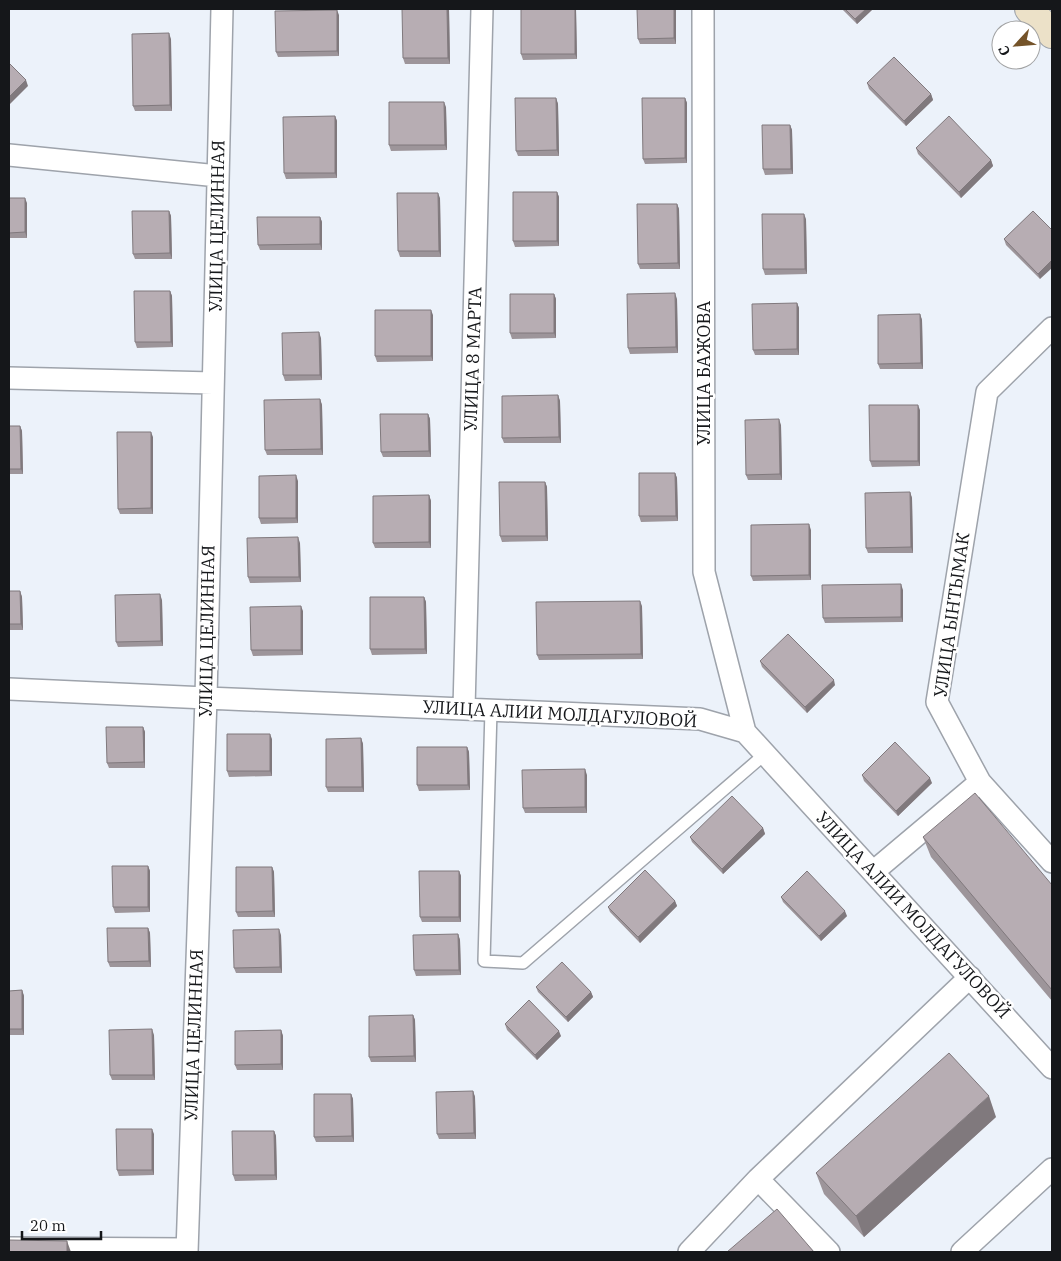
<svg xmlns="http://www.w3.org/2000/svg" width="1061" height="1261" viewBox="0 0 1061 1261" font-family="'IBM Plex Serif',serif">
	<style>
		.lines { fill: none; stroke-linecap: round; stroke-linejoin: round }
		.lane-casing { stroke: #9ea3ab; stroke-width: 14 }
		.street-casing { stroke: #9ea3ab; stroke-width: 24 }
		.secondary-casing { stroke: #9ea3ab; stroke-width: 30 }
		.lane { stroke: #fff; stroke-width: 11 }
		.street { stroke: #fff; stroke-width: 21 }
		.secondary { stroke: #ece1c8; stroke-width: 28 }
		.wall { fill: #9d959a }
		.shaded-wall { fill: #80797d }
		.building { fill: #b7adb3; stroke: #80797d }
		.labels { text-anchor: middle; stroke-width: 5; stroke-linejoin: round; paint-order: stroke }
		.street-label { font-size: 18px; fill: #15171a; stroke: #fff }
	</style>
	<rect width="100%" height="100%" fill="#ecf2fa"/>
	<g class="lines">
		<g class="lane-casing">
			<path id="lane" d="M491 710 484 961 523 963 765 754"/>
		</g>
		<g class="street-casing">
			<path id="street" d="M703 9 704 572 745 732
				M9 155 218 176
				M9 378 213 383
				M9 689 206 698 700 719 745 732 1052 1068
				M464 709 482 9
				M980 782 1052 862
				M873 872 980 782 937 702 987 392 1052 328
				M758 1179 829 1252
				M9 1248 187 1249
				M187 1252 206 698 222 9
				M689 1252 758 1179 970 977
				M962 1252 1052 1169"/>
		</g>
		<g class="secondary-casing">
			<path id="secondary" d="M1029 9 1052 34"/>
		</g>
		<use href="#lane" class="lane"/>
		<use href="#street" class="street"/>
		<use href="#secondary" class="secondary"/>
	</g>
	<path class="wall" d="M449 9 450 64H405L403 58Z
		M576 9 577 59 523 60 521 54Z
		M676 9V44H640L638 39Z
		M842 9H873L857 24Z
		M339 15V56L278 57 276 52Z
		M171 39 172 111H135L133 106Z
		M867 83 931 94 933 100 906 126 869 89Z
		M556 98 558 104 559 156H518L516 151Z
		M685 98 687 103V163L645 164 643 159Z
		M446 107 447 150 391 151 389 145Z
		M335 116 337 121V178L286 179 284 173Z
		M790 125 792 130 793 174 765 175 763 169Z
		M916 148 991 160 993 166 961 198 918 154Z
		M557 192 559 197V246L515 247 513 241Z
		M9 198 27 203V238H9Z
		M440 198 441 257H400L398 251Z
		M677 204 679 209 680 269H640L638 264Z
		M169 211 171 216 172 259H135L133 254Z
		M1033 211 1040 279 1006 245 1004 239Z
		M320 217 322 222V250H260L258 245Z
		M806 219 807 274 765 275 763 269Z
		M170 291 172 296 173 347 137 348 135 342Z
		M554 294 556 299V338L512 339 510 333Z
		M677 299 678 353 630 354 628 348Z
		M797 303 799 308V355H755L753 350Z
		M920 314 922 320 923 369H880L878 364Z
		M433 315V361L377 362 375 356Z
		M321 338 322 380 285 381 283 375Z
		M558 395 560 401 561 443H504L502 438Z
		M320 399 322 405 323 455H267L265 450Z
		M920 410V466L872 467 870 461Z
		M428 414 430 419 431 457H383L381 452Z
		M781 425 782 480H748L746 475Z
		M9 426H20L22 431 23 474H9Z
		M153 437V514H120L118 509Z
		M675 473 677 478 678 521 641 522 639 516Z
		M298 481V523L261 524 259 518Z
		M545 482 547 487 548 541 502 542 500 536Z
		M910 492 912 498 913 553H868L866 548Z
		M429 495 431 501V548H375L373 543Z
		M811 530V580L753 581 751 576Z
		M300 543 301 582 250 583 248 577Z
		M903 590V622L825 623 823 618Z
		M9 591H20L22 597 23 630H9Z
		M424 597 426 602 427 654 372 655 370 649Z
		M162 600 163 646 118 647 116 642Z
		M642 606 643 659 539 660 537 655Z
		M303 611V655L253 656 251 650Z
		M760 661 835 685 807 713 762 667Z
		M143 727 145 732V768H109L107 763Z
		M361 738 363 744 364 792H328L326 787Z
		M272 739V776L229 777 227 771Z
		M467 747 469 752 470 790 419 791 417 785Z
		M587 775V813H525L523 808Z
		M862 775 932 783 898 816 864 781Z
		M763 828 765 834 723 874 692 842 690 837Z
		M923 837 1052 885V1001L931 857Z
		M148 866 150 871V912L115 913 113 907Z
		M272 867 274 872 275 917H238L236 912Z
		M459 871 461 876V922H422L420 917Z
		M781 897 847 916 821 941 783 902Z
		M675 901 677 906 640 943 610 912 608 907Z
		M148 928 150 933 151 967H110L108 962Z
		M458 934 460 940 461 975 416 976 414 970Z
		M281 935 282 973H236L234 968Z
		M536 987 591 992 593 997 568 1022 538 992Z
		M22 990 24 996V1035H9V991Z
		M413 1015 415 1020 416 1062H371L369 1057Z
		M505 1024 561 1036 537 1060 507 1030Z
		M281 1030 283 1036V1070H237L235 1065Z
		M154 1035 155 1080H112L110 1075Z
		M473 1091 475 1097 476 1139H439L437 1134Z
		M351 1094 353 1099 354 1142H316L314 1137Z
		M996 1117 864 1237 824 1194 816 1173Z
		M274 1131 276 1136 277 1180 235 1181 233 1175Z
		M154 1134V1175L119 1176 117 1170Z"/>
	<path class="shaded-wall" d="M447 9H449L450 64 448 58Z
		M575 9H576L577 59 575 54Z
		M674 9H676V44L674 38Z
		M866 9H873L857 24 855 19Z
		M337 10 339 15V56L337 51Z
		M169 33 171 39 172 111 170 105Z
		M26 80 28 86 9 105V97Z
		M931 94 933 100 906 126 904 121Z
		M556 98 558 104 559 156 557 150Z
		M685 98 687 103V163L685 158Z
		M444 102 446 107 447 150 445 145Z
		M335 116 337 121V178L335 173Z
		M790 125 792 130 793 174 791 169Z
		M991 160 993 166 961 198 959 192Z
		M557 192 559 197V246L557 241Z
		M438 193 440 198 441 257 439 251Z
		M25 198 27 203V238L25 232Z
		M677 204 679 209 680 269 678 263Z
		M169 211 171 216 172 259 170 253Z
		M804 214 806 219 807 274 805 269Z
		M320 217 322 222V250L320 244Z
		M1052 260V268L1040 279 1038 274Z
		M170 291 172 296 173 347 171 342Z
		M675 293 677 299 678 353 676 347Z
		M554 294 556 299V338L554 333Z
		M797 303 799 308V355L797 349Z
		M431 310 433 315V361L431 356Z
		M920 314 922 320 923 369 921 363Z
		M319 332 321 338 322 380 320 375Z
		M558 395 560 401 561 443 559 437Z
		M320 399 322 405 323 455 321 449Z
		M918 405 920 410V466L918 461Z
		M428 414 430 419 431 457 429 451Z
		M779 419 781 425 782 480 780 474Z
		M20 426 22 431 23 474 21 469Z
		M151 432 153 437V514L151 508Z
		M675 473 677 478 678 521 676 516Z
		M296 475 298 481V523L296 518Z
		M545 482 547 487 548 541 546 536Z
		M910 492 912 498 913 553 911 547Z
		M429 495 431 501V548L429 542Z
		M809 524 811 530V580L809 575Z
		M298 537 300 543 301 582 299 577Z
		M901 584 903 590V622L901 617Z
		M20 591 22 597 23 630 21 624Z
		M160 594 162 600 163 646 161 641Z
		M424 597 426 602 427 654 425 649Z
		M640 601 642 606 643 659 641 654Z
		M301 606 303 611V655L301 650Z
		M834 680 835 685 807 713 805 707Z
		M143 727 145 732V768L144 762Z
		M270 734 272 739V776L270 771Z
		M361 738 363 744 364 792 362 787Z
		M467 747 469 752 470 790 468 785Z
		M585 769 587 775V813L585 807Z
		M930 778 932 783 898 816 896 811Z
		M763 828 765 834 723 874 722 869Z
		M148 866 150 871V912L148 907Z
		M272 867 274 872 275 917 273 911Z
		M459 871 461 876V922L459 917Z
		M675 901 677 906 640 943 638 937Z
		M845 911 847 916 821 941 819 936Z
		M148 928 150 933 151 967 149 961Z
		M279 929 281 935 282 973 280 967Z
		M458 934 460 940 461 975 459 970Z
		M22 990 24 996V1035L22 1029Z
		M591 992 593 997 568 1022 566 1017Z
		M413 1015 415 1020 416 1062 414 1056Z
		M152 1029 154 1035 155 1080 153 1075Z
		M281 1030 283 1036V1070L281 1064Z
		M559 1031 561 1036 537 1060 535 1055Z
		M473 1091 475 1097 476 1139 474 1133Z
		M351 1094 353 1099 354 1142 352 1136Z
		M989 1096 996 1117 864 1237 856 1216Z
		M152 1129 154 1134V1175L152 1170Z
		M274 1131 276 1136 277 1180 275 1175Z
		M67 1241 71 1252H67Z"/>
	<path class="building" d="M402 9H447L448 58H403Z
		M521 9H575V54H521Z
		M637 9H674V38L638 39Z
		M845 9H866L855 19Z
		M337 10V51L276 52 275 11Z
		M169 33 170 105 133 106 132 34Z
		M894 57 931 94 904 121 867 83Z
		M9 63 26 80 9 97Z
		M515 98H556L557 150 516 151Z
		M642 98H685V158L643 159Z
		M389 102H444L445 145H389Z
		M335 116V173H284L283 117Z
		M949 116 991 160 959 192 916 148Z
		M762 125H790L791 169H763Z
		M513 192H557V241H513Z
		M397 193H438L439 251H398Z
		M9 198H25V232L9 233Z
		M637 204H677L678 263 638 264Z
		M132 211H169L170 253 133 254Z
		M1033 211 1052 230V260L1038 274 1004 239Z
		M762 214H804L805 269H763Z
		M257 217H320V244L258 245Z
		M134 291H170L171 342H135Z
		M675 293 676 347 628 348 627 294Z
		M510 294H554V333H510Z
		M797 303V349L753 350 752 304Z
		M375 310H431V356H375Z
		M920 314 921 363 878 364V315Z
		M319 332 320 375H283L282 333Z
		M558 395 559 437 502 438V396Z
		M320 399 321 449 265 450 264 400Z
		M869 405H918V461H870Z
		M380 414H428L429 451 381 452Z
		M779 419 780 474 746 475 745 420Z
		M9 426H20L21 469H9Z
		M117 432H151V508L118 509Z
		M639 473H675L676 516H639Z
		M296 475V518H259V476Z
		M499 482H545L546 536H500Z
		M910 492 911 547 866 548 865 493Z
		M429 495V542L373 543V496Z
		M809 524V575L751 576V525Z
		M298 537 299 577H248L247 538Z
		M901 584V617L823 618 822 585Z
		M9 591H20L21 624H9Z
		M160 594 161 641 116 642 115 595Z
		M370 597H424L425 649H370Z
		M640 601 641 654 537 655 536 602Z
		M301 606V650H251L250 607Z
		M788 634 834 680 805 707 760 661Z
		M106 727H143L144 762 107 763Z
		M227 734H270V771H227Z
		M361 738 362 787H326V739Z
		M895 742 930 778 896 811 862 775Z
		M417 747H467L468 785H417Z
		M585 769V807L523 808 522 770Z
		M975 793 1052 885V990L923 837Z
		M732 796 763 828 722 869 690 837Z
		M112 866H148V907H113Z
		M236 867H272L273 911 236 912Z
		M645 870 675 901 638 937 608 907Z
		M419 871H459V917H420Z
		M807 871 845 911 819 936 781 897Z
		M107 928H148L149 961 108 962Z
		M279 929 280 967 234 968 233 930Z
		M458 934 459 970H414L413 935Z
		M562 962 591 992 566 1017 536 987Z
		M22 990V1029H9V991Z
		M529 1000 559 1031 535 1055 505 1024Z
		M413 1015 414 1056 369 1057V1016Z
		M152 1029 153 1075H110L109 1030Z
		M281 1030V1064L235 1065V1031Z
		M949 1053 989 1096 856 1216 816 1173Z
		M473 1091 474 1133 437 1134 436 1092Z
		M314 1094H351L352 1136 314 1137Z
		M116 1129H152V1170H117Z
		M232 1131H274L275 1175H233Z
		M777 1209 814 1252H727Z
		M9 1240 67 1241V1252H9Z"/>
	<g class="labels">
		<g class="street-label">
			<text transform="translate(217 226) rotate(-89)" y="6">УЛИЦА ЦЕЛИННАЯ</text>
			<text transform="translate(473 359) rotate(-88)" y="6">УЛИЦА 8 МАРТА</text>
			<text transform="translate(704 373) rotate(-90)" y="6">УЛИЦА БАЖОВА</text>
			<text transform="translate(952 615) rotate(-82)" y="6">УЛИЦА ЫНТЫМАК</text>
			<text transform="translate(207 631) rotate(-89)" y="6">УЛИЦА ЦЕЛИННАЯ</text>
			<text transform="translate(560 714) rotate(3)" y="6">УЛИЦА АЛИИ МОЛДАГУЛОВОЙ</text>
			<text transform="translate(913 915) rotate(47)" y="6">УЛИЦА АЛИИ МОЛДАГУЛОВОЙ</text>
			<text transform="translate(194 1035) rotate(-88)" y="6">УЛИЦА ЦЕЛИННАЯ</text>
		</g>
	</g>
	<rect width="1061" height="1261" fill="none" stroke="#15171a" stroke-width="20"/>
	<g transform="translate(1016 45) rotate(244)"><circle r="24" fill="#ffffff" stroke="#a1a2a3"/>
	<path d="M0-4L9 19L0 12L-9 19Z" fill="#745329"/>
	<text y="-8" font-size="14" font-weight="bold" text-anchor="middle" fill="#15171a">С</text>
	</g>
	<path d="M22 1231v8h79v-8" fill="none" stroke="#15171a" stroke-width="2.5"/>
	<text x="30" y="1231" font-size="15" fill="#15171a" stroke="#ffffff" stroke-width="4" paint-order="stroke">20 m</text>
</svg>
